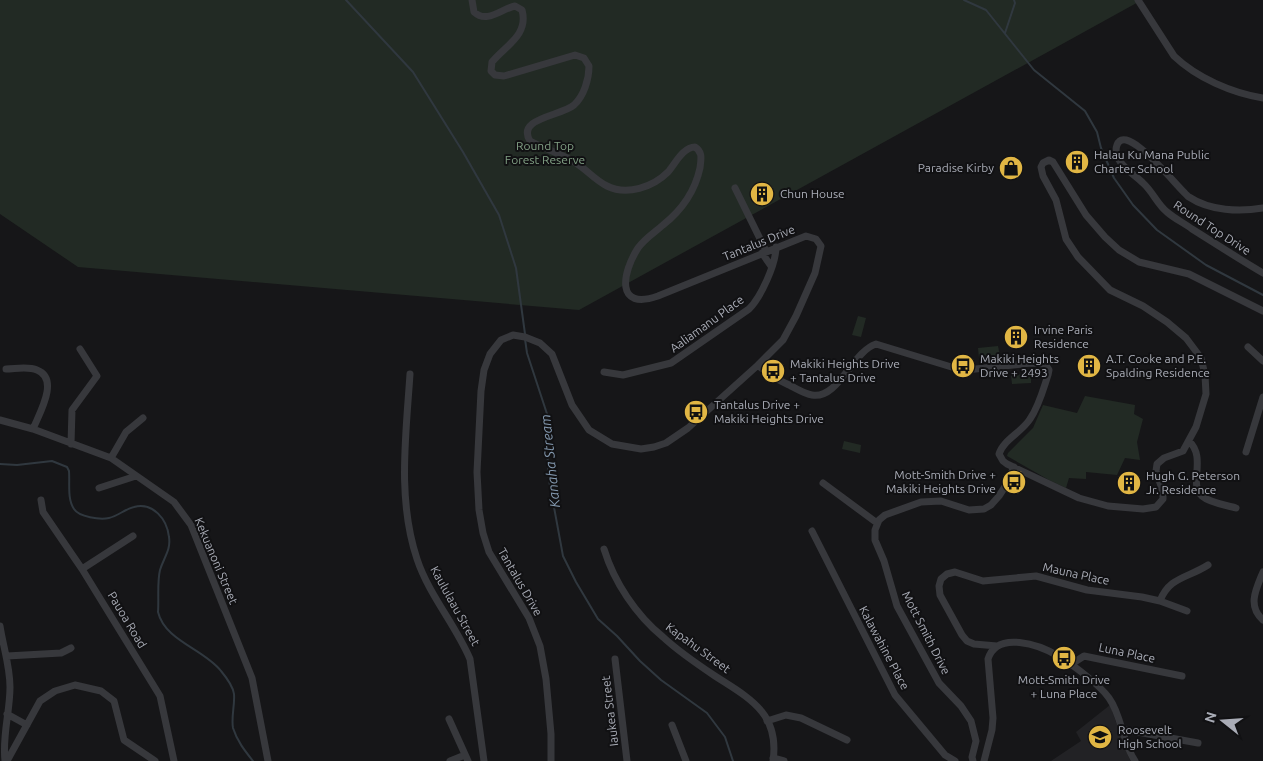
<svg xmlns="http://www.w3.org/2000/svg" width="1263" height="761" viewBox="0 0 1263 761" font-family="Ubuntu,sans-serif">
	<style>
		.built { fill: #222225 }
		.green { fill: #222a24 }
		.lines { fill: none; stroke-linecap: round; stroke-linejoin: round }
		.stream { stroke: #30383f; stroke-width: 2 }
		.minor { stroke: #37383c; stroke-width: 7 }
		.labels { text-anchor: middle; stroke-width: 4; stroke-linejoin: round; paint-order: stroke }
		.park-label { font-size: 12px; fill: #82a085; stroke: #111113 }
		.poi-label { font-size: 12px; fill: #a9acb6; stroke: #111113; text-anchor: start }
		.street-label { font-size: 12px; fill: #a9acb6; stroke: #111113 }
		.water-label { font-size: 14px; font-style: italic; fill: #8398ae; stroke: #111113 }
	</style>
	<rect width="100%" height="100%" fill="#161618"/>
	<path class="built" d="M1110 705 1128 756 1131 761H1051L1081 741 1076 732Z"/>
	<path class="green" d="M0 0H1142L579 310 78 267 0 214Z
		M858 316 866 318 861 337 852 335Z
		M998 346 1000 356 979 358 978 348Z
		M1031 374V383L1012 384 1011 375Z
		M1085 396 1135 405 1134 414 1143 419 1137 442 1140 460 1125 458 1117 475 1086 472V479L1069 478 1066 488 1049 480 1007 456 1008 453 1033 428 1043 405 1077 413Z
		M844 441 861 445 860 453 842 449Z"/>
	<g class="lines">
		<path class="stream" d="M346 0 413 72 463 152 499 215 516 268 525 334
			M964 0 986 10 1034 70 1085 111 1097 132 1101 148 1114 178 1133 205 1157 230 1206 265 1263 295
			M1005 33 1015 3 1014 0
			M525 339 527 353 549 420 547 449 549 480 563 556 576 582 598 619 617 636 640 661 661 680 707 713 725 737 733 761
			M0 464 17 465 52 461 67 467 69 471C70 483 67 499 74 509 79 517 100 520 109 518 118 516 125 509 134 507 153 502 167 519 169 537 171 550 164 557 160 570 157 582 159 599 158 612 165 641 204 649 221 671 226 677 233 686 234 694 235 705 231 717 233 728 237 741 245 751 253 761"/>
		<path class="minor" d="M472 0 474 12C487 24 501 9 515 6L522 10C529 35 505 46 492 62L491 71 495 75 504 76 575 55 584 58 589 66C589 79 584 96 574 105 561 116 516 118 530 141 545 149 562 154 576 163 587 170 595 180 607 186 627 196 653 187 668 172 675 164 683 147 695 147 703 152 701 159 700 168 695 191 682 210 663 225 654 233 645 238 638 248 622 273 615 311 658 296L806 236 816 239 821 246 815 273 796 316 783 340 758 365 688 428 666 443 654 447 641 449 612 444 589 430 572 405 552 354 540 343 525 337 513 335 501 340 490 354 484 370 481 391 477 472 479 510 483 533 489 552 529 618 540 646 546 679 551 734V761
			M1138 0 1174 56C1197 78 1232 93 1263 98
			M735 188 766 251
			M1263 208C1240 212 1210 211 1189 197 1180 191 1126 120 1117 145 1111 161 1134 174 1143 183 1153 192 1157 204 1167 212 1175 219 1184 223 1192 229 1216 244 1239 259 1263 273
			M762 253 771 266
			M1248 347 1263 361
			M758 365C768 375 779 380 791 386 797 389 805 394 812 395 838 400 853 351 876 344L958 369 966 370 1031 363 1045 364 1049 370 1048 375C1043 390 1039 406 1030 419 1022 432 1003 440 999 454L1003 461 1007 464 1079 498 1108 506 1143 509 1156 507 1163 499V492L1156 471 1157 464 1164 458 1183 451 1196 427 1206 394 1205 375 1201 358 1186 338 1167 322 1143 306 1110 290 1078 257 1066 239 1056 200 1043 176 1041 167 1043 163 1049 160 1053 162 1086 215 1105 237 1119 250 1139 262 1189 274 1263 311
			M6 369C15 369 28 366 37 370 60 379 39 414 33 429
			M604 372 623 375 671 363 749 309C761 297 776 264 776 247
			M410 374C406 435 397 499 417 559 429 595 455 624 470 659L484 761
			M0 420 33 429 111 458 174 502 191 525 252 678 268 761
			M1189 441C1207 458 1188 484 1202 496 1210 503 1226 505 1236 508
			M71 444 72 410 97 376 80 349
			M1246 452 1263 397
			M111 458 126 432 143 418
			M823 483 877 523
			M99 488 136 476
			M41 500 43 512 82 569 160 696 174 761
			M812 531 895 695 945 755 955 761
			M604 549C614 582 636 615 663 637 679 652 697 664 715 676 749 698 780 713 773 761
			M82 569 133 536
			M1263 572C1256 589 1247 606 1263 620
			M1160 601C1169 577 1188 578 1208 565
			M0 626C3 646 10 666 10 687 10 712 2 736 5 761
			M997 646 974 644 967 641 962 635 940 595 939 586 941 579 947 574 955 572 983 581 1036 576 1087 590 1142 597 1160 601 1187 611
			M7 656 61 653 71 648
			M615 659 627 761
			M1070 665 1084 656 1182 676
			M7 714 27 725
			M449 719 468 761
			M767 721 786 715 801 718 847 740
			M672 725 686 761
			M1121 729 1198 743
			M773 758 784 761
			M7 761 40 701 55 691 75 685 101 691 114 701 124 740 155 761
			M450 761 465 755
			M973 761 972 757 976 741 971 721 961 706 939 683 897 606 884 561 875 540V530L879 520 885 515 921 502 941 501 969 510 984 509 991 505 999 496 1006 485 1014 467
			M984 761 992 730 993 718 988 659C997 630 1040 645 1058 656 1072 664 1100 685 1109 698 1122 716 1122 742 1135 761"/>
	</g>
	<defs>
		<g id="building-disc" transform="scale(1.25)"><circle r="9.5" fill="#e1b644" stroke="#111113"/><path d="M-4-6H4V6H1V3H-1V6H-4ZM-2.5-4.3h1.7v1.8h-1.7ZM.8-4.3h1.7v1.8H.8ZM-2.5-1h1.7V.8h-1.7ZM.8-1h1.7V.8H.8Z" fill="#111"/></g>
		<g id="shop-disc" transform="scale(1.25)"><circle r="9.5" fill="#e1b644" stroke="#111113"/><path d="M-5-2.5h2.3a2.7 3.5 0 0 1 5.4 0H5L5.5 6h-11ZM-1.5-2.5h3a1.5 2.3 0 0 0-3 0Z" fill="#111"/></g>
		<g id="bus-disc" transform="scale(1.25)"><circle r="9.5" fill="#e1b644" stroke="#111113"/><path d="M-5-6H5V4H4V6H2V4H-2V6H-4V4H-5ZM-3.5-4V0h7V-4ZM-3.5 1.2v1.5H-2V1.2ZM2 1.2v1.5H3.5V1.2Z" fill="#111"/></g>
		<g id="school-disc" transform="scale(1.25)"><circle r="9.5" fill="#e1b644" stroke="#111113"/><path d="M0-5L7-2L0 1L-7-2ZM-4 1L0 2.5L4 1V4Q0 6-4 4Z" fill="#111"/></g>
	</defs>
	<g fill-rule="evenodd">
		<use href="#building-disc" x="1077" y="162"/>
		<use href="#shop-disc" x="1011" y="168"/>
		<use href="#building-disc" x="762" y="194"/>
		<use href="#building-disc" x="1016" y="337"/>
		<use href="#bus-disc" x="963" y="366"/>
		<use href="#building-disc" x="1089" y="366"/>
		<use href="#bus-disc" x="773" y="371"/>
		<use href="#bus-disc" x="696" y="412"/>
		<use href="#bus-disc" x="1014" y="482"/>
		<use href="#building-disc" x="1129" y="483"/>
		<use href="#bus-disc" x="1064" y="658"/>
		<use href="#school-disc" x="1100" y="737"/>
	</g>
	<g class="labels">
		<g class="park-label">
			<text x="545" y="150">Round Top<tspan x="545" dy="14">Forest Reserve</tspan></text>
		</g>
		<g class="poi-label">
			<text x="1094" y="159">Halau Ku Mana Public<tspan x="1094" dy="14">Charter School</tspan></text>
			<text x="994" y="172" text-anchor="end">Paradise Kirby</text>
			<text x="780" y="198">Chun House</text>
			<text x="1034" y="334">Irvine Paris<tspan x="1034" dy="14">Residence</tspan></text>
			<text x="980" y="363">Makiki Heights<tspan x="980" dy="14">Drive + 2493</tspan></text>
			<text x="1106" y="363">A.T. Cooke and P.E.<tspan x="1106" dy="14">Spalding Residence</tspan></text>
			<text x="790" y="368">Makiki Heights Drive<tspan x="790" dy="14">+ Tantalus Drive</tspan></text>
			<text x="714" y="409">Tantalus Drive +<tspan x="714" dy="14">Makiki Heights Drive</tspan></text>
			<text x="996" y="479" text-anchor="end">Mott-Smith Drive +<tspan x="996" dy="14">Makiki Heights Drive</tspan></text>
			<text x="1146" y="480">Hugh G. Peterson<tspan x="1146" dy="14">Jr. Residence</tspan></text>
			<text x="1064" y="684" text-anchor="middle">Mott-Smith Drive<tspan x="1064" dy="14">+ Luna Place</tspan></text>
			<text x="1118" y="734">Roosevelt<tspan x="1118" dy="14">High School</tspan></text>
		</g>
		<g class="street-label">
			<text transform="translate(1212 228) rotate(33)" y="4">Round Top Drive</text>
			<text transform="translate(759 243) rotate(-22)" y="4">Tantalus Drive</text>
			<text transform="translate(707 324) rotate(-36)" y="4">Aaliamanu Place</text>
			<text transform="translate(216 561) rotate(67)" y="4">Kekuanoni Street</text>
			<text transform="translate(1076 574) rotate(12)" y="4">Mauna Place</text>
			<text transform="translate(520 582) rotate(60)" y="4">Tantalus Drive</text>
			<text transform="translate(455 606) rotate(61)" y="4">Kaululaau Street</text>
			<text transform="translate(127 620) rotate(59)" y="4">Pauoa Road</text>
			<text transform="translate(926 633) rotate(63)" y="4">Mott Smith Drive</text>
			<text transform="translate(698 648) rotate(36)" y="4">Kapahu Street</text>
			<text transform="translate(884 648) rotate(62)" y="4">Kalawahine Place</text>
			<text transform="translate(1127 653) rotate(12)" y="4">Luna Place</text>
			<text transform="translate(610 711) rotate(-97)" y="4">Iaukea Street</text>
		</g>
		<g class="water-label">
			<text transform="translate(550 461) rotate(-96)" y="5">Kanaha Stream</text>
		</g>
	</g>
	<g transform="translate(1223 721) rotate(287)" stroke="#111113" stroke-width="4" paint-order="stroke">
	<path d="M0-4L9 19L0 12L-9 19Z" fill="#a9acb6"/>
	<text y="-8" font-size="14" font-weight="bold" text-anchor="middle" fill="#a9acb6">N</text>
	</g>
</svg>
